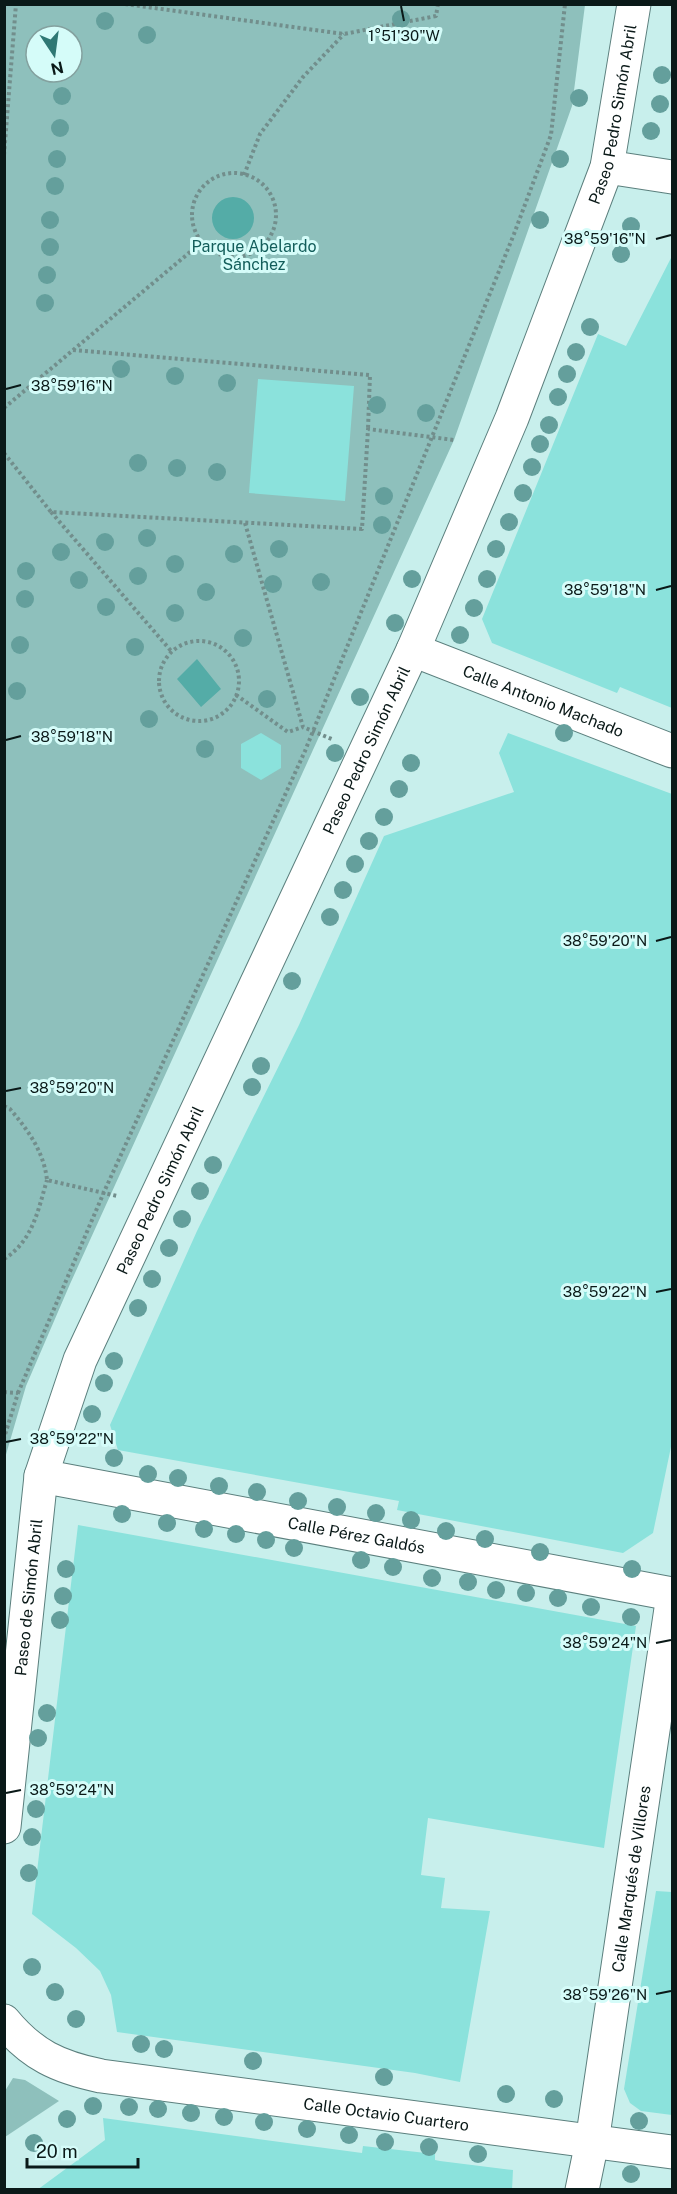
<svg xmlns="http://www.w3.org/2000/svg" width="677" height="2194" viewBox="0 0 677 2194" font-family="'Public Sans',sans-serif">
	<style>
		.green { fill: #8ec0bc; fill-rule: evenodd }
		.water { fill: #54aca7 }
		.building { fill: #8be2dc }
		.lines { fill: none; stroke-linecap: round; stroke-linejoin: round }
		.street-casing { stroke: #5b7f7d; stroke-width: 35 }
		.path { stroke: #728e8c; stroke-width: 4; stroke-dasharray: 3 3; stroke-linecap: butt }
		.street { stroke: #fff; stroke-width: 33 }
		.tree { fill: #649f9c }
		.ticks { fill: none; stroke: #0a1918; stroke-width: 2 }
		.labels { text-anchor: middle; stroke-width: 6; stroke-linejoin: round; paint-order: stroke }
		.street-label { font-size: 16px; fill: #0a1918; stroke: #d5fcf9 }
		.park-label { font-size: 16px; fill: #125d5a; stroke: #d5fcf9 }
		.ticks-label { font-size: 15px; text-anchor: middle; fill: #0a1918; stroke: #d5fcf9; stroke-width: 6; stroke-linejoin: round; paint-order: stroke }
	</style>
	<rect width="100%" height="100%" fill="#c8efec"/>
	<path class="green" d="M5 5H585L572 106 454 440 70 1284 26 1386 5 1458ZM36 36H72V72H36Z
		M13 2078 25 2080 59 2101 5 2137V2091Z"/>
	<path class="water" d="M212 218a21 21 0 1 1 42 0a21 21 0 1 1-42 0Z
		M197 659 221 689 201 707 177 679Z"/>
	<path class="building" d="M672 256V708L620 687 617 693 492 643 482 619 598 334 626 346Z
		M258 379 354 386 345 501 249 493Z
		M261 733 281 745V768L261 780 241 768V744Z
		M508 733 672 794V1442L653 1533 623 1553 397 1510 399 1501 118 1450 110 1425 197 1231 299 1025 384 836 514 792 499 753Z
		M78 1525 636 1626 604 1848 428 1818 421 1875 445 1878 441 1908 490 1911 460 2082 415 2073 117 2032 111 1995 100 1971 76 1948 32 1914Z
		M656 1891 672 1892V2115L641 2111 630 2103 624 2089Z
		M103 2118 362 2153 363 2146 435 2154V2160L440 2161 513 2170 512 2190H37L105 2140Z"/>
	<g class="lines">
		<g class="street-casing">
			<g id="street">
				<path d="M607 167 672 177"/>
				<path id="s1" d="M413 650 672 751"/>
				<path id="s2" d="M41 1476 672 1594"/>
				<path id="s3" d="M4 1827 41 1476 80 1360 413 650 512 418 607 167 634 4"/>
				<path id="s4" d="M4 2021C32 2055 58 2067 101 2076L672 2152"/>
				<path id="s5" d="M582 2190 592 2142 672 1602"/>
			</g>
		</g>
		<path class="path" d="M125 4 344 34 436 16 438 4
			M4 155 16 4
			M192 215a42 42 0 1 1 84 0a42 42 0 1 1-84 0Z
			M244 175 260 134 303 77 344 34
			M73 350 370 375 368 429
			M4 408 202 242
			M4 453 51 512 362 529 368 429 454 440
			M51 512 172 652
			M245 523 303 727 334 740
			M159 681a40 40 0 1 1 80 0a40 40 0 1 1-80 0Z
			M236 695 288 732 303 727
			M4 1106 10 1109C28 1130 44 1152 47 1180L117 1196
			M4 1259C33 1241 38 1210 47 1180
			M4 1392 18 1393 4 1438
			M18 1393 104 1192 305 751 514 234 551 135 565 4"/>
		<use href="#street" class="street"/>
	</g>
	<g class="tree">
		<circle cx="401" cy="19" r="9"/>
		<circle cx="105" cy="21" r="9"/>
		<circle cx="147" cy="35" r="9"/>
		<circle cx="662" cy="75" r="9"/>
		<circle cx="62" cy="96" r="9"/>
		<circle cx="579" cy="98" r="9"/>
		<circle cx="660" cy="104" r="9"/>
		<circle cx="60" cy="128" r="9"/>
		<circle cx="651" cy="131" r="9"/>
		<circle cx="57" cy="159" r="9"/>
		<circle cx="560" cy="159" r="9"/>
		<circle cx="55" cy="186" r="9"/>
		<circle cx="50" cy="220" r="9"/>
		<circle cx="540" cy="220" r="9"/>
		<circle cx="631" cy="226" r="9"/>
		<circle cx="50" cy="247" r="9"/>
		<circle cx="621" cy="254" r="9"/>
		<circle cx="47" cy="275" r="9"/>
		<circle cx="45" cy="303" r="9"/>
		<circle cx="590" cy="327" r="9"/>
		<circle cx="576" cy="352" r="9"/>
		<circle cx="121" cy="369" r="9"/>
		<circle cx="567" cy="374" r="9"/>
		<circle cx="175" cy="376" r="9"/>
		<circle cx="227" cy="383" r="9"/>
		<circle cx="558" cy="397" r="9"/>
		<circle cx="377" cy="405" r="9"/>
		<circle cx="426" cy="413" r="9"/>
		<circle cx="549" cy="425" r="9"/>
		<circle cx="540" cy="444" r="9"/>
		<circle cx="138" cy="463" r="9"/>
		<circle cx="532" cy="467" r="9"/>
		<circle cx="177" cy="468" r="9"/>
		<circle cx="217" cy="472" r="9"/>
		<circle cx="523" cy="493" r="9"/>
		<circle cx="384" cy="496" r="9"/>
		<circle cx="509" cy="522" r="9"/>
		<circle cx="382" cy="525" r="9"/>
		<circle cx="147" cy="538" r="9"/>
		<circle cx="105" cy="542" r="9"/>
		<circle cx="279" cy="549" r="9"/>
		<circle cx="496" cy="549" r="9"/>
		<circle cx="61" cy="552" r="9"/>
		<circle cx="234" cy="554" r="9"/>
		<circle cx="175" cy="564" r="9"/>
		<circle cx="26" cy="571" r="9"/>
		<circle cx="138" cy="576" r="9"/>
		<circle cx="412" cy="579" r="9"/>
		<circle cx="487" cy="579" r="9"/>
		<circle cx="79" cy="580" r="9"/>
		<circle cx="321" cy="582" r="9"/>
		<circle cx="273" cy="584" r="9"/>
		<circle cx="206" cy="592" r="9"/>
		<circle cx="25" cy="599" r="9"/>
		<circle cx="106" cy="607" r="9"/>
		<circle cx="474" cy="608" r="9"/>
		<circle cx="175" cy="613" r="9"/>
		<circle cx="395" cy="623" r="9"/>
		<circle cx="460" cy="635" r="9"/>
		<circle cx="243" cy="638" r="9"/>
		<circle cx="20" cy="645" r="9"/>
		<circle cx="135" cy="647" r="9"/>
		<circle cx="17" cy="691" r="9"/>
		<circle cx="360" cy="697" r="9"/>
		<circle cx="267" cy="699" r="9"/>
		<circle cx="149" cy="719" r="9"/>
		<circle cx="564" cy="733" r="9"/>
		<circle cx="205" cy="749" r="9"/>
		<circle cx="335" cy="753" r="9"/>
		<circle cx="411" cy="763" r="9"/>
		<circle cx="399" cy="789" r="9"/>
		<circle cx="384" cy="817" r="9"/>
		<circle cx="369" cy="841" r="9"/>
		<circle cx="355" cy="864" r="9"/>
		<circle cx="343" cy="890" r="9"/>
		<circle cx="330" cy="917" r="9"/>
		<circle cx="292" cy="981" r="9"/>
		<circle cx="261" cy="1066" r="9"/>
		<circle cx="252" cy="1087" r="9"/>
		<circle cx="213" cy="1165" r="9"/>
		<circle cx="200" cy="1191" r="9"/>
		<circle cx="182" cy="1219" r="9"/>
		<circle cx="169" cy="1248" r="9"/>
		<circle cx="152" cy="1279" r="9"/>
		<circle cx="138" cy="1308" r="9"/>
		<circle cx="114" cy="1361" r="9"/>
		<circle cx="104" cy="1383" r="9"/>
		<circle cx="92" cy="1414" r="9"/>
		<circle cx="114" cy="1458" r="9"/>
		<circle cx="148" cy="1474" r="9"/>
		<circle cx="178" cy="1478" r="9"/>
		<circle cx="219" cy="1486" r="9"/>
		<circle cx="257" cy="1492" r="9"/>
		<circle cx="298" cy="1501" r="9"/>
		<circle cx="337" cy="1507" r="9"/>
		<circle cx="376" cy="1513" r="9"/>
		<circle cx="122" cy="1514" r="9"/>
		<circle cx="411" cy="1520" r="9"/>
		<circle cx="167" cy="1523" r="9"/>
		<circle cx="204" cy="1529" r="9"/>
		<circle cx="446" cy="1531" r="9"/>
		<circle cx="236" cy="1534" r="9"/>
		<circle cx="485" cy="1539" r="9"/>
		<circle cx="266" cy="1540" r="9"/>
		<circle cx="294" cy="1548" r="9"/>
		<circle cx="540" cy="1552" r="9"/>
		<circle cx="361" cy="1560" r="9"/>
		<circle cx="393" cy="1567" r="9"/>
		<circle cx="66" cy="1569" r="9"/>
		<circle cx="632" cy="1569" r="9"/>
		<circle cx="432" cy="1578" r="9"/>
		<circle cx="468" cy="1582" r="9"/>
		<circle cx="496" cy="1590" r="9"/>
		<circle cx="526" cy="1593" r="9"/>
		<circle cx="63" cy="1596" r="9"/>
		<circle cx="558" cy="1598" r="9"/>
		<circle cx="591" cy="1607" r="9"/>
		<circle cx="631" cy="1617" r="9"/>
		<circle cx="60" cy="1620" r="9"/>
		<circle cx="47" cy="1713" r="9"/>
		<circle cx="38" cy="1738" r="9"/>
		<circle cx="36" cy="1809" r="9"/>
		<circle cx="32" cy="1837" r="9"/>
		<circle cx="29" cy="1873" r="9"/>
		<circle cx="32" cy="1967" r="9"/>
		<circle cx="55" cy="1992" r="9"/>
		<circle cx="76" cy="2019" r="9"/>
		<circle cx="141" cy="2044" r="9"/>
		<circle cx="164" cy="2049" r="9"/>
		<circle cx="253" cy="2061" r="9"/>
		<circle cx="384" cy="2077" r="9"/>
		<circle cx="506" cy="2094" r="9"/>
		<circle cx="554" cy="2099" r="9"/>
		<circle cx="93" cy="2106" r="9"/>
		<circle cx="129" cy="2107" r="9"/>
		<circle cx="158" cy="2109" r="9"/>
		<circle cx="191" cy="2113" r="9"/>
		<circle cx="224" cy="2117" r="9"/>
		<circle cx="67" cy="2119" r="9"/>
		<circle cx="639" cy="2121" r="9"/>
		<circle cx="264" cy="2122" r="9"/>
		<circle cx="307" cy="2129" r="9"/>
		<circle cx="349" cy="2135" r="9"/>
		<circle cx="385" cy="2142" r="9"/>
		<circle cx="34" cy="2143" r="9"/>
		<circle cx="429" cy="2147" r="9"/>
		<circle cx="478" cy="2154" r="9"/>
		<circle cx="631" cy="2174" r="9"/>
	</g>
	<path class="ticks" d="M401 6 404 21M656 239 671 235M6 389 21 385M656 590 671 586M6 740 21 736M656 941 671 937M6 1091 21 1088M656 1292 671 1289M6 1442 21 1439M656 1643 671 1640M6 1793 21 1790M656 1994 671 1991"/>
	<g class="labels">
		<g class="street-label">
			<text dy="6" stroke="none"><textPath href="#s3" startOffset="1833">Paseo Pedro Simón Abril</textPath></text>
			<text dy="6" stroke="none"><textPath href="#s1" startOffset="140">Calle Antonio Machado</textPath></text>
			<text dy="6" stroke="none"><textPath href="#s3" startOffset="1149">Paseo Pedro Simón Abril</textPath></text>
			<text dy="6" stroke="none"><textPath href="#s3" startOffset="663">Paseo Pedro Simón Abril</textPath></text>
			<text dy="6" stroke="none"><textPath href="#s2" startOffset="321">Calle Pérez Galdós</textPath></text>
			<text dy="6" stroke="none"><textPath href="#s3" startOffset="231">Paseo de Simón Abril</textPath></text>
			<text dy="6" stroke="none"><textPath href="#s5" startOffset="315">Calle Marqués de Villores</textPath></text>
			<text dy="6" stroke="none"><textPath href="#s4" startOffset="402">Calle Octavio Cuartero</textPath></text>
		</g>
		<g class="park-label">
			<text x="254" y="252">Parque Abelardo<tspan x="254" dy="18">Sánchez</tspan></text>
		</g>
	</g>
	<g class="ticks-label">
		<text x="404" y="41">1°51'30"W</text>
		<text x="605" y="244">38°59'16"N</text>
		<text x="72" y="391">38°59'16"N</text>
		<text x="605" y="595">38°59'18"N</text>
		<text x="72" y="742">38°59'18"N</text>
		<text x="605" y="946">38°59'20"N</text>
		<text x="72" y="1093">38°59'20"N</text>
		<text x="605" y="1297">38°59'22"N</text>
		<text x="72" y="1444">38°59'22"N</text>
		<text x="605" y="1648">38°59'24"N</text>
		<text x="72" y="1795">38°59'24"N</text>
		<text x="605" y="2000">38°59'26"N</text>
	</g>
	<rect width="677" height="2194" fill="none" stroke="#0a1918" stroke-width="12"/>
	<g transform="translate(54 54) rotate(167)"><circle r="28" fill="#d5fcf9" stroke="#84a19f" stroke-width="1.5"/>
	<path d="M0-4.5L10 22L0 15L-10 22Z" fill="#2f7874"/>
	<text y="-9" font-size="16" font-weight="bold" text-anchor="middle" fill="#0a1918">N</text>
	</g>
	<path d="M27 2158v9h111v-9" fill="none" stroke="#0a1918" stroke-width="3"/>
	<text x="36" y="2158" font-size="18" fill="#0a1918" stroke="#d5fcf9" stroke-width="4.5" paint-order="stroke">20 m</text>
</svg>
